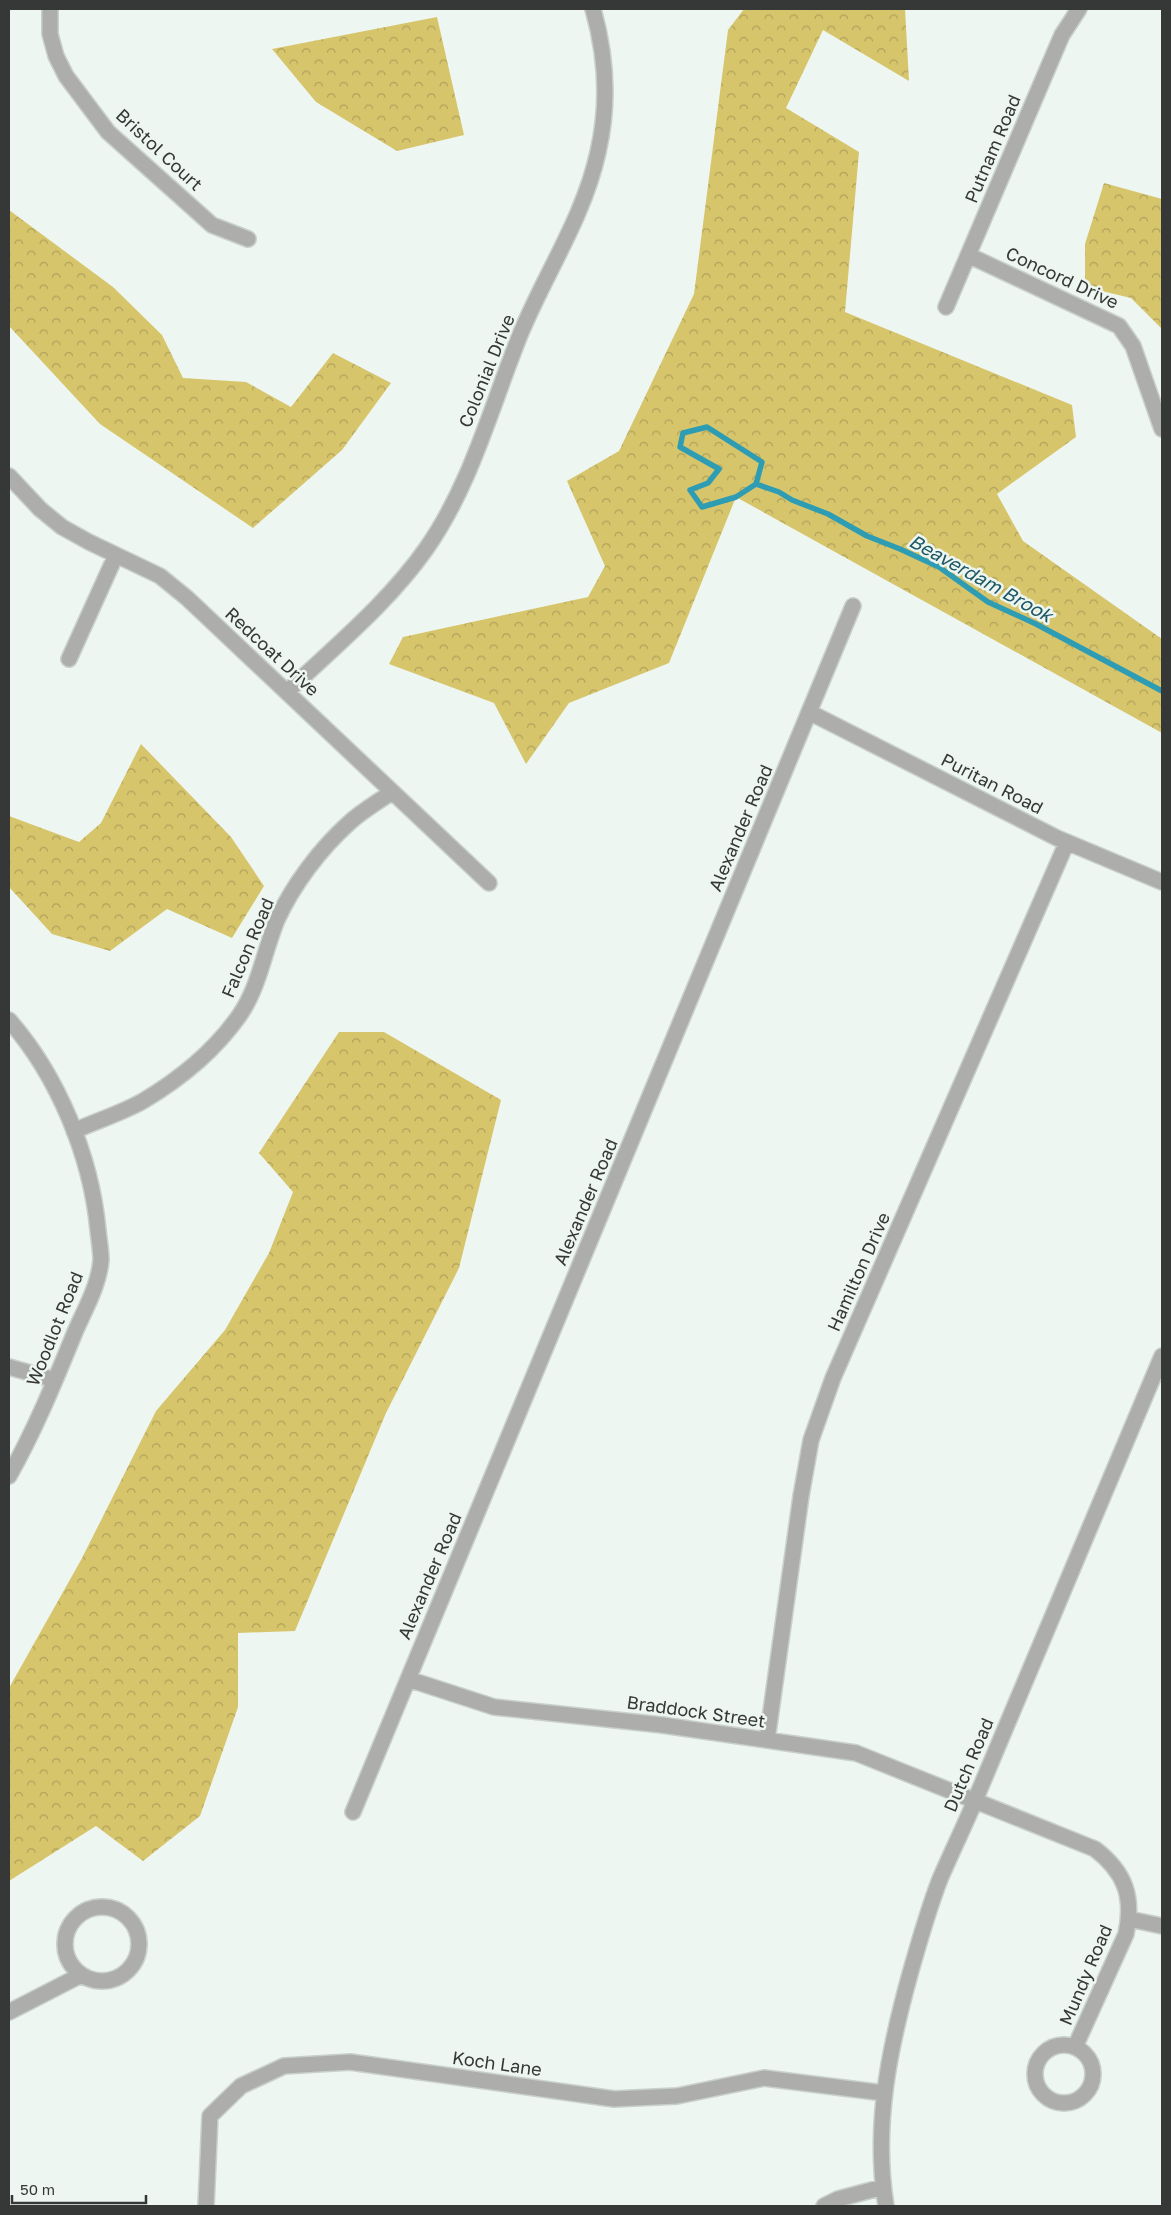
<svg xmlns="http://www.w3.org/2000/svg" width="1171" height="2215" viewBox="0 0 1171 2215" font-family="'Golos Text',sans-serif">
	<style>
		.forest { fill: url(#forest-crowns) }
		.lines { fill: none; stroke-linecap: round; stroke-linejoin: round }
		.stream { stroke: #2e9db3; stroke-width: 5.5 }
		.street-casing { stroke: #c9d0cc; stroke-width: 18 }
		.street { stroke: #adaeab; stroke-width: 15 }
		.labels { text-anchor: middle; stroke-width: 5; stroke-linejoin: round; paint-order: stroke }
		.street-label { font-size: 18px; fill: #353836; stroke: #eef6f1 }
		.water-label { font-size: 19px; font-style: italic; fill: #1d5866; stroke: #eef6f1 }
	</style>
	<defs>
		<pattern id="forest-crowns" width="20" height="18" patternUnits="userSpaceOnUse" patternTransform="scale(1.25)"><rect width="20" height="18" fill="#d7c56c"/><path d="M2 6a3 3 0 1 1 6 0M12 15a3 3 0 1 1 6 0" fill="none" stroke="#afa15a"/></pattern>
	</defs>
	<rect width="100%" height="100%" fill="#eef6f1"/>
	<path class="forest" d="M744 9H905L909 81 823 30 786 108 859 152 845 312 1072 405 1076 437 997 494 1023 541 1162 639V733L736 497 669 663 569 703 526 764 494 703 389 664 403 637 588 597 605 566 567 481 619 451 694 294 728 30Z
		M437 17 464 135 397 151 316 102 272 49Z
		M1104 183 1162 199V329L1131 298 1085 287V244Z
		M9 210 113 287 162 335 183 378 246 382 291 407 333 353 391 383 342 450 253 528 100 424 9 326Z
		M141 744 231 837 264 886 232 938 167 909 110 951 52 934 9 887V816L79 842 101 823Z
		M339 1032H384L501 1100 459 1268 386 1413 295 1631 238 1633V1707L200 1816 143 1861 96 1826 9 1881V1688L81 1560 156 1411 225 1330 269 1253 293 1192 259 1153Z"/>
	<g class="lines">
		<path class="stream" d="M707 427 762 462 756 484 736 497 702 507 690 490 708 483 719 469 680 447 683 433Z
			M756 484 779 492 792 500 828 514 867 536 900 549 939 567 988 602 1036 624 1162 691"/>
		<g class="street-casing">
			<path id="street" d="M50 9V34L56 56 66 76 108 132 212 225 248 239
				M968 255 1119 326 1133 346 1162 429
				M946 307 1056 49 1062 35 1079 9
				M9 476 40 509 62 527 89 542 160 576 187 598 489 883
				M69 659 116 555
				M287 692C334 647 388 603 426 549 471 485 491 407 520 335 545 274 584 217 598 152 609 105 606 55 593 9
				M809 712 1057 838 1162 882
				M9 1020C58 1076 91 1156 98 1230 99 1240 101 1251 101 1260 99 1285 85 1309 75 1332 55 1381 35 1430 9 1476
				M74 1131C96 1121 122 1113 143 1101 180 1079 215 1050 239 1016 259 988 264 951 277 920 293 885 320 849 349 823 362 811 378 802 392 792
				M9 1367 55 1380
				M408 1679 494 1707 662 1725 856 1753 1095 1849C1125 1872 1134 1897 1126 1934L1075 2047
				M767 1740 801 1496 811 1440 833 1378 1067 842
				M353 1812 853 606
				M65 1944a37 37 0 1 1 74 0a37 37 0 1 1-74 0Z
				M1129 1919 1162 1926
				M9 2012 81 1975
				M1035 2074a29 29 0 1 1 58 0a29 29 0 1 1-58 0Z
				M206 2206 210 2116 241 2086 284 2066 350 2062 614 2099 677 2096 764 2078 884 2093
				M824 2206 838 2199 883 2187
				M886 2206C873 2127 889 2050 910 1974 919 1942 928 1910 940 1879 950 1856 961 1833 971 1810L1162 1356"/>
		</g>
		<use href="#street" class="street"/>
	</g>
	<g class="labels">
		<g class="street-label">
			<text transform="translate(993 149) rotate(-67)" y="6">Putnam Road</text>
			<text transform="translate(159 150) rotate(43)" y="6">Bristol Court</text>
			<text transform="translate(1062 278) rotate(25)" y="6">Concord Drive</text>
			<text transform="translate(487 371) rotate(-68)" y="6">Colonial Drive</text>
			<text transform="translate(272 652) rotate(43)" y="6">Redcoat Drive</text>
			<text transform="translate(992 784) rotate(27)" y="6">Puritan Road</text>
			<text transform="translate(741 828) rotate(-67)" y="6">Alexander Road</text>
			<text transform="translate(248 948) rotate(-67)" y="6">Falcon Road</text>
			<text transform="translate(586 1202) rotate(-67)" y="6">Alexander Road</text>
			<text transform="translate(859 1272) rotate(-66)" y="6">Hamilton Drive</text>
			<text transform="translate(55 1329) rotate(-68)" y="6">Woodlot Road</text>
			<text transform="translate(430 1576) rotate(-67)" y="6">Alexander Road</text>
			<text transform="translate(696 1712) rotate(8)" y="6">Braddock Street</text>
			<text transform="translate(969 1765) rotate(-67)" y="6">Dutch Road</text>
			<text transform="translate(1086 1975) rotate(-67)" y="6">Mundy Road</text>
			<text transform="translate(497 2064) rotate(8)" y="6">Koch Lane</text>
		</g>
		<g class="water-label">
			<text transform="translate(981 578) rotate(29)" y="7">Beaverdam Brook</text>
		</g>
	</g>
	<rect width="1171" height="2215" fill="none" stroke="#353836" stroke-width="20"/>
	<path d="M12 2195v8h134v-8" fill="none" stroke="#353836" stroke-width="2.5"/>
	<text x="20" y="2195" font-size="15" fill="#353836" stroke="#eef6f1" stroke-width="4" paint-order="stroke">50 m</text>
</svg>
